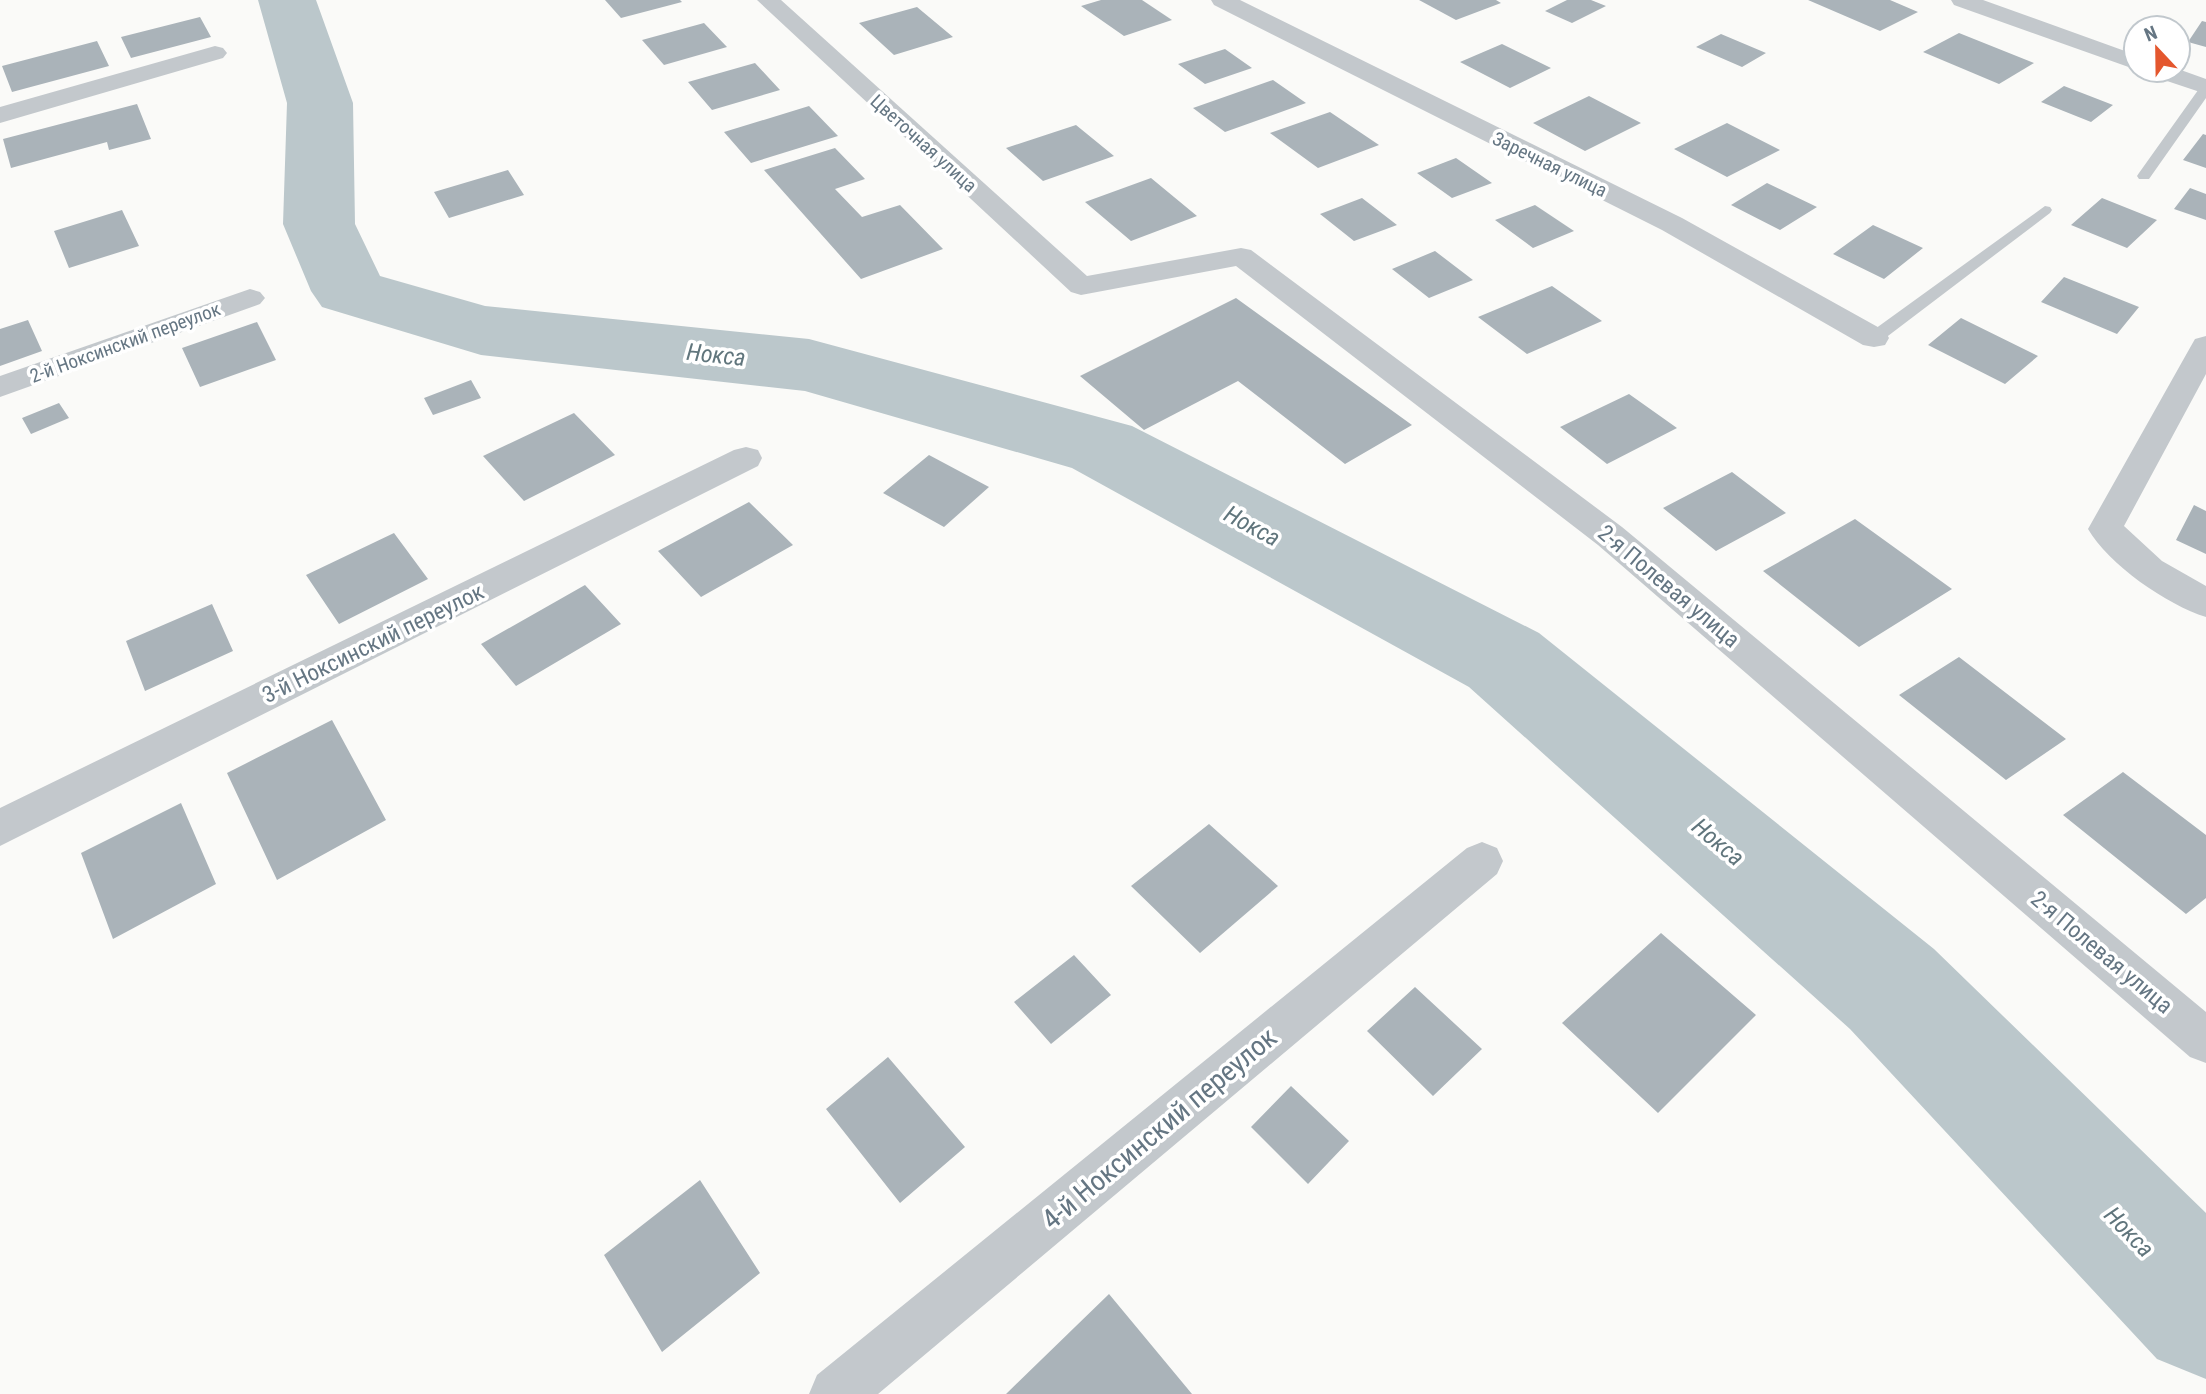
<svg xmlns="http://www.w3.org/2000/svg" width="2206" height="1394" viewBox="0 0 2206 1394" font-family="'Roboto Condensed',sans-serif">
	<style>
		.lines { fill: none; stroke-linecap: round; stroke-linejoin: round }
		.river { fill: #bbc7cb; fill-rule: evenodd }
		.building { fill: #aab3b9 }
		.lane { fill: #c3c8cc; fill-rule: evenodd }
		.street { fill: #c3c8cc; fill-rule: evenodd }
		.labels { text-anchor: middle; stroke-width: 7; stroke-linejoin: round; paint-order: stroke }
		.far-street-label { font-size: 19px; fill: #657683; stroke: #fff }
		.street-label { font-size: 23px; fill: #657683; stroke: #fff }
		.water-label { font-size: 24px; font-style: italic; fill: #60757c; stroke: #fff }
		.near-street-label { font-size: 28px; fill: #657683; stroke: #fff }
	</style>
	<rect width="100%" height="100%" fill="#fafaf8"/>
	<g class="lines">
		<path class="river" d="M258 0H316L353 103 355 224 380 276 485 306 809 339 1132 426 1539 633 1934 949 2206 1213V1379L2157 1359 1850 1029 1469 687 1072 468 805 391 481 355 322 307 311 291 283 224 287 103Z"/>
	</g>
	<path class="building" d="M605 0H680L682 2 621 18Z
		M1101 0H1142L1172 20 1124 36 1081 6Z
		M1419 0H1496L1501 3 1456 20Z
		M1567 0H1591L1606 6 1572 23 1545 11Z
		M1808 0H1890L1918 12 1880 31Z
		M917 7 953 37 894 55 859 23Z
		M200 17 211 37 131 58 121 37Z
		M2202 21 2206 22V47L2188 42Z
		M704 23 727 47 664 65 642 40Z
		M1959 33 2034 63 1999 84 1923 52Z
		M1721 34 1766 53 1742 67 1696 47Z
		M97 41 109 66 12 92 2 66Z
		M1502 44 1551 68 1510 88 1460 62Z
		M1225 49 1252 68 1205 84 1178 64Z
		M755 63 780 90 712 110 688 82Z
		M1273 80 1306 103 1225 132 1193 108Z
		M2064 86 2113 105 2091 122 2041 102Z
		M1589 96 1641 123 1585 151 1533 123Z
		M137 104 151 139 109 150 107 142 11 168 3 139Z
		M809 106 838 136 751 163 724 132Z
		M1330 112 1379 145 1318 168 1270 133Z
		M1727 123 1780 150 1727 177 1674 149Z
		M1076 125 1114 156 1043 181 1006 148Z
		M2203 134 2206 135V168L2183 160Z
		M835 148 865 179 835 189 862 217 900 205 943 249 861 279 764 170Z
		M1456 158 1492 183 1452 198 1417 173Z
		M508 170 524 195 449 218 434 192Z
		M1151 178 1197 216 1131 241 1085 202Z
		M1767 183 1817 207 1780 230 1731 205Z
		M2190 188 2206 194V220L2174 209Z
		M1362 198 1397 225 1354 241 1320 214Z
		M2102 198 2157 220 2127 248 2071 225Z
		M1535 205 1574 231 1533 248 1495 220Z
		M122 210 139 246 69 268 54 231Z
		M1873 225 1923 248 1884 279 1833 254Z
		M1435 251 1473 280 1429 298 1392 269Z
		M2064 277 2139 307 2117 334 2041 302Z
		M1552 286 1602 321 1527 354 1478 317Z
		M1236 298 1412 425 1345 464 1238 381 1144 430 1080 376Z
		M1961 318 2038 356 2005 384 1928 345Z
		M28 320 42 351 0 366V329Z
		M257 322 276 360 200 387 182 348Z
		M471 380 481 398 433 415 424 398Z
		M1629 394 1677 428 1607 464 1560 427Z
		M59 403 69 418 31 434 22 418Z
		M574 413 615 455 524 501 483 456Z
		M929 455 989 487 944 527 883 493Z
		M1732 472 1786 513 1716 551 1663 508Z
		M749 502 793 545 701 597 658 551Z
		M2194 505 2206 511V554L2176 540Z
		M1855 519 1952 589 1859 647 1763 571Z
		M394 533 428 579 339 624 306 575Z
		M585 585 621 624 516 686 481 644Z
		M212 604 233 651 145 691 126 641Z
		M1959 657 2066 739 2006 780 1899 695Z
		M332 720 386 820 277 880 227 773Z
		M2123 772 2206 835V898L2186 914 2063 815Z
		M181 803 216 884 113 939 81 853Z
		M1209 824 1278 886 1200 953 1131 886Z
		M1661 933 1756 1015 1658 1113 1562 1023Z
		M1074 955 1111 995 1051 1044 1014 1002Z
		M1415 987 1482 1049 1433 1096 1367 1031Z
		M888 1057 965 1147 900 1203 826 1109Z
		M1291 1086 1349 1141 1308 1184 1251 1127Z
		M700 1180 760 1273 662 1352 604 1255Z
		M1109 1294 1192 1394H1006Z"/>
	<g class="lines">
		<path class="lane" d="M2206 85V98L2149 179H2139L2137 176 2139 173 2201 86Z
			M2045 206 2050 207 2052 210 2050 213 1880 342H1868L1866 338 1868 334Z"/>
		<path class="street" d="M757 0H781L1087 276 1241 248 1251 250 1622 527 2206 1012V1063L2190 1057 1598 545 1236 266 1081 295 1071 292Z
			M1211 0H1240L1682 218 1885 331 1889 338 1885 345 1874 347 1863 345 1662 230 1214 5Z
			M1951 0H1983L2136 55 2137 70 1954 5Z
			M215 46 223 48 227 53 223 58 0 123V107Z
			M2178 69 2206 79V94L2149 75 2145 70Z
			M250 289 260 292 265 298 260 304 0 397V376Z
			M2206 336V374L2124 526 2162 561 2206 586V617C2167 605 2108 564 2088 529L2191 346 2195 339Z
			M746 447 758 450 762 458 758 466 0 846V808L734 450Z
			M1482 842 1497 848 1503 861 1497 874 878 1394H809L817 1375 1467 848Z"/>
	</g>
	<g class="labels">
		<g class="far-street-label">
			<text transform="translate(924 143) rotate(42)" y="7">Цветочная улица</text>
			<text transform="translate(1550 164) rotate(26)" y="7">Заречная улица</text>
			<text transform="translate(125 342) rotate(-20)" y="7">2-й Ноксинский переулок</text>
		</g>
		<g class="street-label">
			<text transform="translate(1669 586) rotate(40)" y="8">2-я Полевая улица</text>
			<text transform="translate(373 643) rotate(-26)" y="8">3-й Ноксинский переулок</text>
			<text transform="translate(2102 952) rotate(40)" y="8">2-я Полевая улица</text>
		</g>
		<g class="water-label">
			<text transform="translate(716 355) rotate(6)" y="8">Нокса</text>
			<text transform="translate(1252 526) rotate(28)" y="8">Нокса</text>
			<text transform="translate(1718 842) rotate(40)" y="8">Нокса</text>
			<text transform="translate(2129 1232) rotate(46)" y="8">Нокса</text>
		</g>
		<g class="near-street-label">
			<text transform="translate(1159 1128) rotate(-40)" y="10">4-й Ноксинский переулок</text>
		</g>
	</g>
	<g transform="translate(2157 49) rotate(338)"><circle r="33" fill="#ffffff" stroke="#c1c8cd" stroke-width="2"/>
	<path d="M0-5L12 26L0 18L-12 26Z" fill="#e4572e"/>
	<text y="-10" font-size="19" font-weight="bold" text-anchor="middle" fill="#657683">N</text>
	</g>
</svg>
